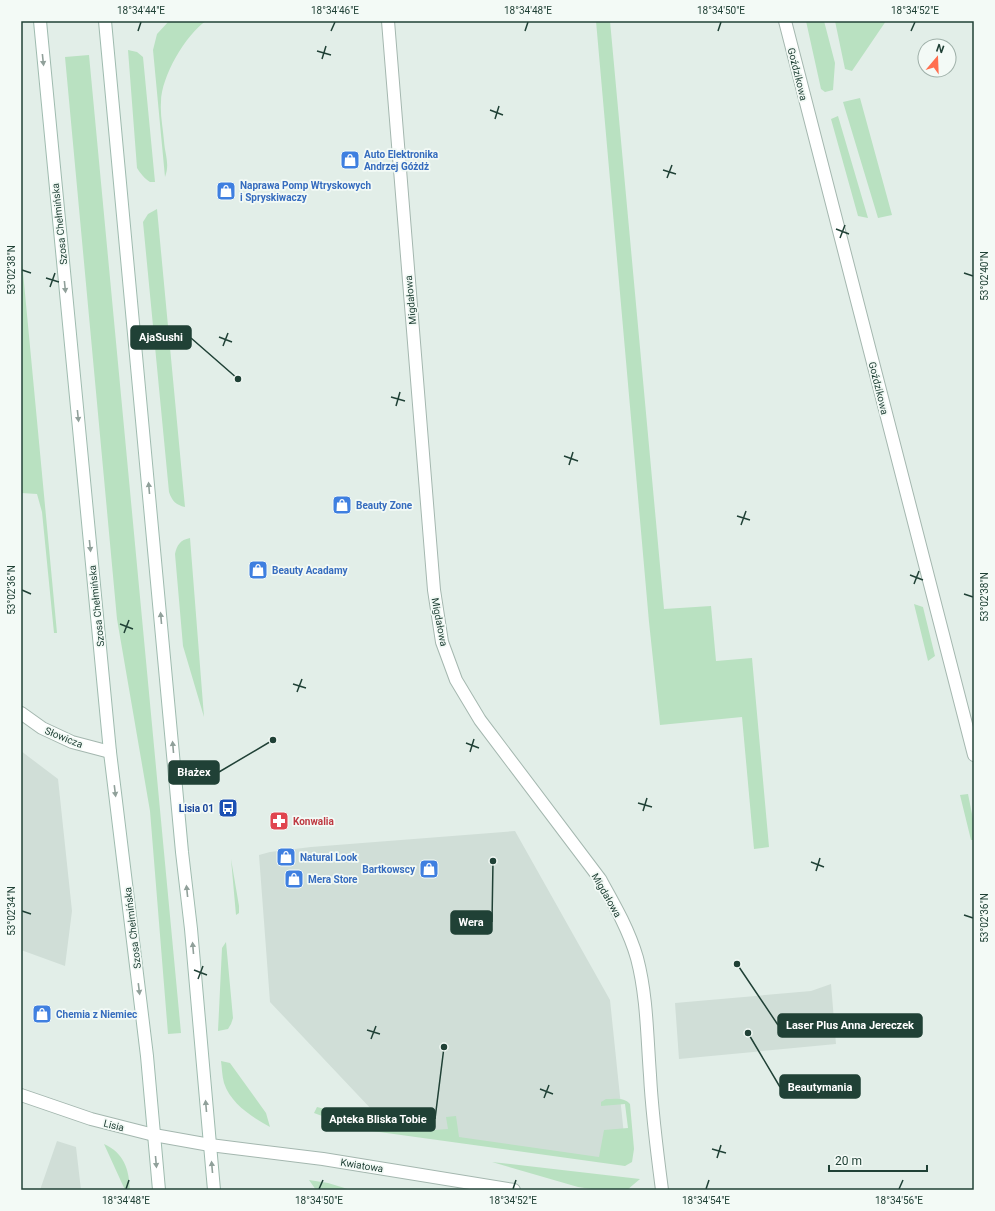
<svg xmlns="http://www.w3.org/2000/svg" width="995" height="1211" viewBox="0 0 995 1211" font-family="Roboto,sans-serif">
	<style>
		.built { fill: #d0ded7 }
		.green { fill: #b9e1c1 }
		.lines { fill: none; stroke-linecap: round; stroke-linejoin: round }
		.street-casing { stroke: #a4b7af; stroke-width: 14 }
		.secondary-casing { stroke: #9fbbaf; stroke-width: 14 }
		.street { stroke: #fff; stroke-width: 12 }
		.secondary { stroke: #fff; stroke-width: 12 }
		.oneway { fill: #90a09a }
		.ticks { fill: none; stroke: #204136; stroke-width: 1.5 }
		.labels { text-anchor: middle; stroke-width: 3.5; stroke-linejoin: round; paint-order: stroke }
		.street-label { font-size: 10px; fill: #204136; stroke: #f3faf6 }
		.shop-label { font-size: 10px; font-weight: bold; fill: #366cbe; stroke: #f3faf6; text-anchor: start }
		.transit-label { font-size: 10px; font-weight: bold; fill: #164399; stroke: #f3faf6; text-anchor: end }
		.health-label { font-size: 10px; font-weight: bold; fill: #be3a42; stroke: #f3faf6; text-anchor: start }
		.leader { fill: none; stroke: #204136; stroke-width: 1.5 }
		.callout-dot { fill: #204136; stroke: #f3faf6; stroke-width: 1.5 }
		.callout { fill: #204136; stroke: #204136; stroke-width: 1.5 }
		.callout-label { font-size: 11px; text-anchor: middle; font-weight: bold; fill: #fff }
		.neatline { fill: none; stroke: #204136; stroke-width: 1.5 }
		.ticks-label { font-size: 10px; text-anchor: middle; fill: #204136 }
	</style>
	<rect width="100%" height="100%" fill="#e2eee8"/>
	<path class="built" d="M21 751 58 779 72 911 65 966 21 950Z
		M515 831 610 1000 627 1164 390 1129 270 1002 259 855 270 852 311 847Z
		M831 984 836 1044 679 1059 675 1003 811 991Z
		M57 1141 76 1147 81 1190H40Z"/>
	<path class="green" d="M169 21H206C186 34 161 77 161 102 160 115 163 128 164 141 165 155 170 164 165 177L153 50 157 34Z
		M596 21H610L664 609 711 606 716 661 752 658 769 847 754 849 742 717 660 725 649 622Z
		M806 21H824L835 63 833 90 825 92 821 89Z
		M835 21H886L852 71 845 69Z
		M128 50 137 52 143 57 155 182H150C144 178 141 174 137 168Z
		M89 55 181 1033 168 1034 150 811 117 619 65 57Z
		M860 98 892 215 878 218 843 102Z
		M838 116 868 218 858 216 831 119Z
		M157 209 185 507C176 505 172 501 169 492L143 222 148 214Z
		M21 251 57 633H54L42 512 37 494 21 493Z
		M190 538 204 717 183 646 175 554C177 545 180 540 190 538Z
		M914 604 923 607 935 656 928 661Z
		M968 794 974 824V840H971L960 795Z
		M231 859 239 906V913L236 915Z
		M226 942 233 1018 231 1024 228 1029 218 1031 222 948Z
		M221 1061 230 1063 266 1113 270 1127C252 1117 231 1104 224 1083 222 1076 222 1068 221 1061Z
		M606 1099C615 1099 624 1097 630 1104L634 1149 632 1162 625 1166 343 1127 333 1120 314 1113 317 1107 382 1123 417 1119 420 1131 448 1129 446 1117 456 1116 459 1137 599 1157 604 1130 628 1128 625 1104 601 1106V1102Z
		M104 1144C124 1153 129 1169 130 1190H125Z
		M492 1162 640 1179 627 1190H598L578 1187Z
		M309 1180 328 1183 351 1190H316Z"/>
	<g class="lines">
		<g class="street-casing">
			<path id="street" d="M388 21 434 590 442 642 456 680 480 720 600 879C614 904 629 930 637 958 647 996 647 1036 650 1075 652 1114 657 1152 662 1190
				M785 21 974 755
				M21 713 42 728 72 742 110 752
				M21 1095 91 1119 154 1135 210 1145 323 1159 514 1190"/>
		</g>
		<g class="secondary-casing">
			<path id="secondary" d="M40 21 110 752 147 1056 159 1190
				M105 21 182 852 191 929 214 1190"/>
		</g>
		<use href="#street" class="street"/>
		<use href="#secondary" class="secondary"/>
	</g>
	<defs><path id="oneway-solid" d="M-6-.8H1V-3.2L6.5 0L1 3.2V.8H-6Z"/></defs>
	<g class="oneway">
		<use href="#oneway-solid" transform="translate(43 60) rotate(84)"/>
		<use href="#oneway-solid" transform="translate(65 287) rotate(84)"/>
		<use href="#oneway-solid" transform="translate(78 416) rotate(84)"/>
		<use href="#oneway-solid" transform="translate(149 488) rotate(-95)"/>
		<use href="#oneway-solid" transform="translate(90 546) rotate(84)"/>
		<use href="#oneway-solid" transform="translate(161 618) rotate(-95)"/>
		<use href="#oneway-solid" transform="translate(173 747) rotate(-95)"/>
		<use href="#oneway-solid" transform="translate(115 791) rotate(83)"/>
		<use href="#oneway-solid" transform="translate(187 891) rotate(-96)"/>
		<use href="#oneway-solid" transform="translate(193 948) rotate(-95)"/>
		<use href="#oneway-solid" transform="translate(139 989) rotate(83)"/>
		<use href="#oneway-solid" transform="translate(206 1106) rotate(-95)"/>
		<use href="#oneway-solid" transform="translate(156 1162) rotate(85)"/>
		<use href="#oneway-solid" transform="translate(212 1167) rotate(-95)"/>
	</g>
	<path class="ticks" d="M138 31 141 22M331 31 335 22M525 31 528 22M718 31 721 22M911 31 915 22M317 51 331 55M322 59 326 46M490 110 503 115M495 119 499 106M663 170 676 174M667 178 672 165M836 229 849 234M840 238 845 225M22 270 31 273M964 273 973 276M46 278 59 282M50 287 55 273M219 337 232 342M223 346 228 333M391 397 405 401M396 406 400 392M564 456 578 461M569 465 573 452M737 516 750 520M741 525 746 511M910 575 923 580M914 584 919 571M22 590 31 594M964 594 973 597M120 624 133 629M124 633 129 620M293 684 306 688M297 692 302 679M466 743 479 748M470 752 474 739M638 803 652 807M643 811 647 798M811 862 824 867M816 871 820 858M22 911 31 914M964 915 973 918M194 970 207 975M198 979 203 966M367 1030 380 1034M371 1039 376 1026M540 1089 553 1094M544 1098 549 1085M712 1149 726 1153M717 1158 721 1145M126 1189 129 1180M319 1189 323 1180M513 1189 516 1180M706 1189 709 1180M899 1189 903 1180"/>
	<defs>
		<g id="shop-square" transform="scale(1)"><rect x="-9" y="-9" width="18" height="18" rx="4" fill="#3f7fe0" stroke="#f3faf6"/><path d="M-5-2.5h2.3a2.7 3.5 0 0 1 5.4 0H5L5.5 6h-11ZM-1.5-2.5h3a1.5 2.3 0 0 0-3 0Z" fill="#fff"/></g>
		<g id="bus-square" transform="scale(1)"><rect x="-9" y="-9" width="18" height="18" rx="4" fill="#1a4fb4" stroke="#f3faf6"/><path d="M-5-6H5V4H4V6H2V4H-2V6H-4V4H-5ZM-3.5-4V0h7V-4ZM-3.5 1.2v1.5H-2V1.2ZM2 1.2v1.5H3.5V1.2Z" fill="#fff"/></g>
		<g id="pharmacy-square" transform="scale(1)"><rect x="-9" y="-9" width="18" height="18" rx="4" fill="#e0444e" stroke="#f3faf6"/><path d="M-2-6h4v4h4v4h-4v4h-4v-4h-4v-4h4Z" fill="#fff"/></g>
	</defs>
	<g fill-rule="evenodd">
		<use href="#shop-square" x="350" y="160"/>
		<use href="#shop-square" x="226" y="191"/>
		<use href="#shop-square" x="342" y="505"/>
		<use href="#shop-square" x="258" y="570"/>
		<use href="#bus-square" x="228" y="808"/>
		<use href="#pharmacy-square" x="279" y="821"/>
		<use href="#shop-square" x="286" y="857"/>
		<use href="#shop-square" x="429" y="869"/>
		<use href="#shop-square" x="294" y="879"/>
		<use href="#shop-square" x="42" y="1014"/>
	</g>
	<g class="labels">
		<g class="street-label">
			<text transform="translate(798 74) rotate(76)" y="4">Goździkowa</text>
			<text transform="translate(59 224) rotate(-96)" y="4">Szosa Chełmińska</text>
			<text transform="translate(410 300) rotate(-95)" y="4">Migdałowa</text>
			<text transform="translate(879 388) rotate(76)" y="4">Goździkowa</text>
			<text transform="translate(96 606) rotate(-96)" y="4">Szosa Chełmińska</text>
			<text transform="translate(440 622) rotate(79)" y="4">Migdałowa</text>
			<text transform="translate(64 737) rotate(22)" y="4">Słowicza</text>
			<text transform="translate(607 895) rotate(60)" y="4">Migdałowa</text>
			<text transform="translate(132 928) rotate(-97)" y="4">Szosa Chełmińska</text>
			<text transform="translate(114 1125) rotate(14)" y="4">Lisia</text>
			<text transform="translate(362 1165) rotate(9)" y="4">Kwiatowa</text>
		</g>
		<g class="shop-label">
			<text x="364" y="158">Auto Elektronika<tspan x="364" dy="12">Andrzej Góżdż</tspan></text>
			<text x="240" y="189">Naprawa Pomp Wtryskowych<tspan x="240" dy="12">i Spryskiwaczy</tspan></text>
			<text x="356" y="509">Beauty Zone</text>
			<text x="272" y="574">Beauty Acadamy</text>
			<text x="300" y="861">Natural Look</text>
			<text x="415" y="873" text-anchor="end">Bartkowscy</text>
			<text x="308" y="883">Mera Store</text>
			<text x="56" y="1018">Chemia z Niemiec</text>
		</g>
		<g class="transit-label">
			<text x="214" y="812">Lisia 01</text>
		</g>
		<g class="health-label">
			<text x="293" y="825">Konwalia</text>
		</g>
	</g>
	<path class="leader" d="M238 379L191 338M273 740L219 772M493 861L492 922M737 964L778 1025M748 1033L780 1087M444 1047L435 1119"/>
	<g class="callout-dot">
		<circle cx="238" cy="379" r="4"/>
		<circle cx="273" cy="740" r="4"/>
		<circle cx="493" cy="861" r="4"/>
		<circle cx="737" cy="964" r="4"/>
		<circle cx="748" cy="1033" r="4"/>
		<circle cx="444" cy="1047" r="4"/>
	</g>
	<g class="callout">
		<rect x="131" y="326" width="60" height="23" rx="4"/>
		<rect x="169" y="761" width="50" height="23" rx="4"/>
		<rect x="451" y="911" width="41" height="23" rx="4"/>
		<rect x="778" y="1014" width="144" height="23" rx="4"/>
		<rect x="780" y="1075" width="80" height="23" rx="4"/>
		<rect x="322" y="1108" width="113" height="23" rx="4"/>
	</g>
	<g class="callout-label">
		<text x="161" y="341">AjaSushi</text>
		<text x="194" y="776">Błażex</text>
		<text x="471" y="926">Wera</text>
		<text x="850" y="1029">Laser Plus Anna Jereczek</text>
		<text x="820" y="1091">Beautymania</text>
		<text x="378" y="1123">Apteka Bliska Tobie</text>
	</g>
	<rect width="995" height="1211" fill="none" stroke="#f3faf6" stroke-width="44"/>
	<g transform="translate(937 58) rotate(19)"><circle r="19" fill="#f3faf6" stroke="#9fb0a9"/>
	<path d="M0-3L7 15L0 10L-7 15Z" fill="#ff6f4f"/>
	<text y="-6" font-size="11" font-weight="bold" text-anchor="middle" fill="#204136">N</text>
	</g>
	<path d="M829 1165v6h98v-6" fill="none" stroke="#204136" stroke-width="2"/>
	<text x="835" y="1165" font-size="12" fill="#204136" stroke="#f3faf6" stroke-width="3" paint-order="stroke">20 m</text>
	<rect x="22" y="22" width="951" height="1167" class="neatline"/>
	<g class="ticks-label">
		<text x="141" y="14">18°34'44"E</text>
		<text x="335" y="14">18°34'46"E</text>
		<text x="528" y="14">18°34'48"E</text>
		<text x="721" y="14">18°34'50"E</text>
		<text x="915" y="14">18°34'52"E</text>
		<text transform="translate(11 270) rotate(-90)" y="4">53°02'38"N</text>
		<text transform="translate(984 276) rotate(-90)" y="4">53°02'40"N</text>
		<text transform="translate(11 590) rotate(-90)" y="4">53°02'36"N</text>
		<text transform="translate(984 597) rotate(-90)" y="4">53°02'38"N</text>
		<text transform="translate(11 911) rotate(-90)" y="4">53°02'34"N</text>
		<text transform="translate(984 918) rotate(-90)" y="4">53°02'36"N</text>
		<text x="126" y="1204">18°34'48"E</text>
		<text x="319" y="1204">18°34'50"E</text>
		<text x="513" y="1204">18°34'52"E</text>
		<text x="706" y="1204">18°34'54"E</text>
		<text x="899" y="1204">18°34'56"E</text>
	</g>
</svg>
